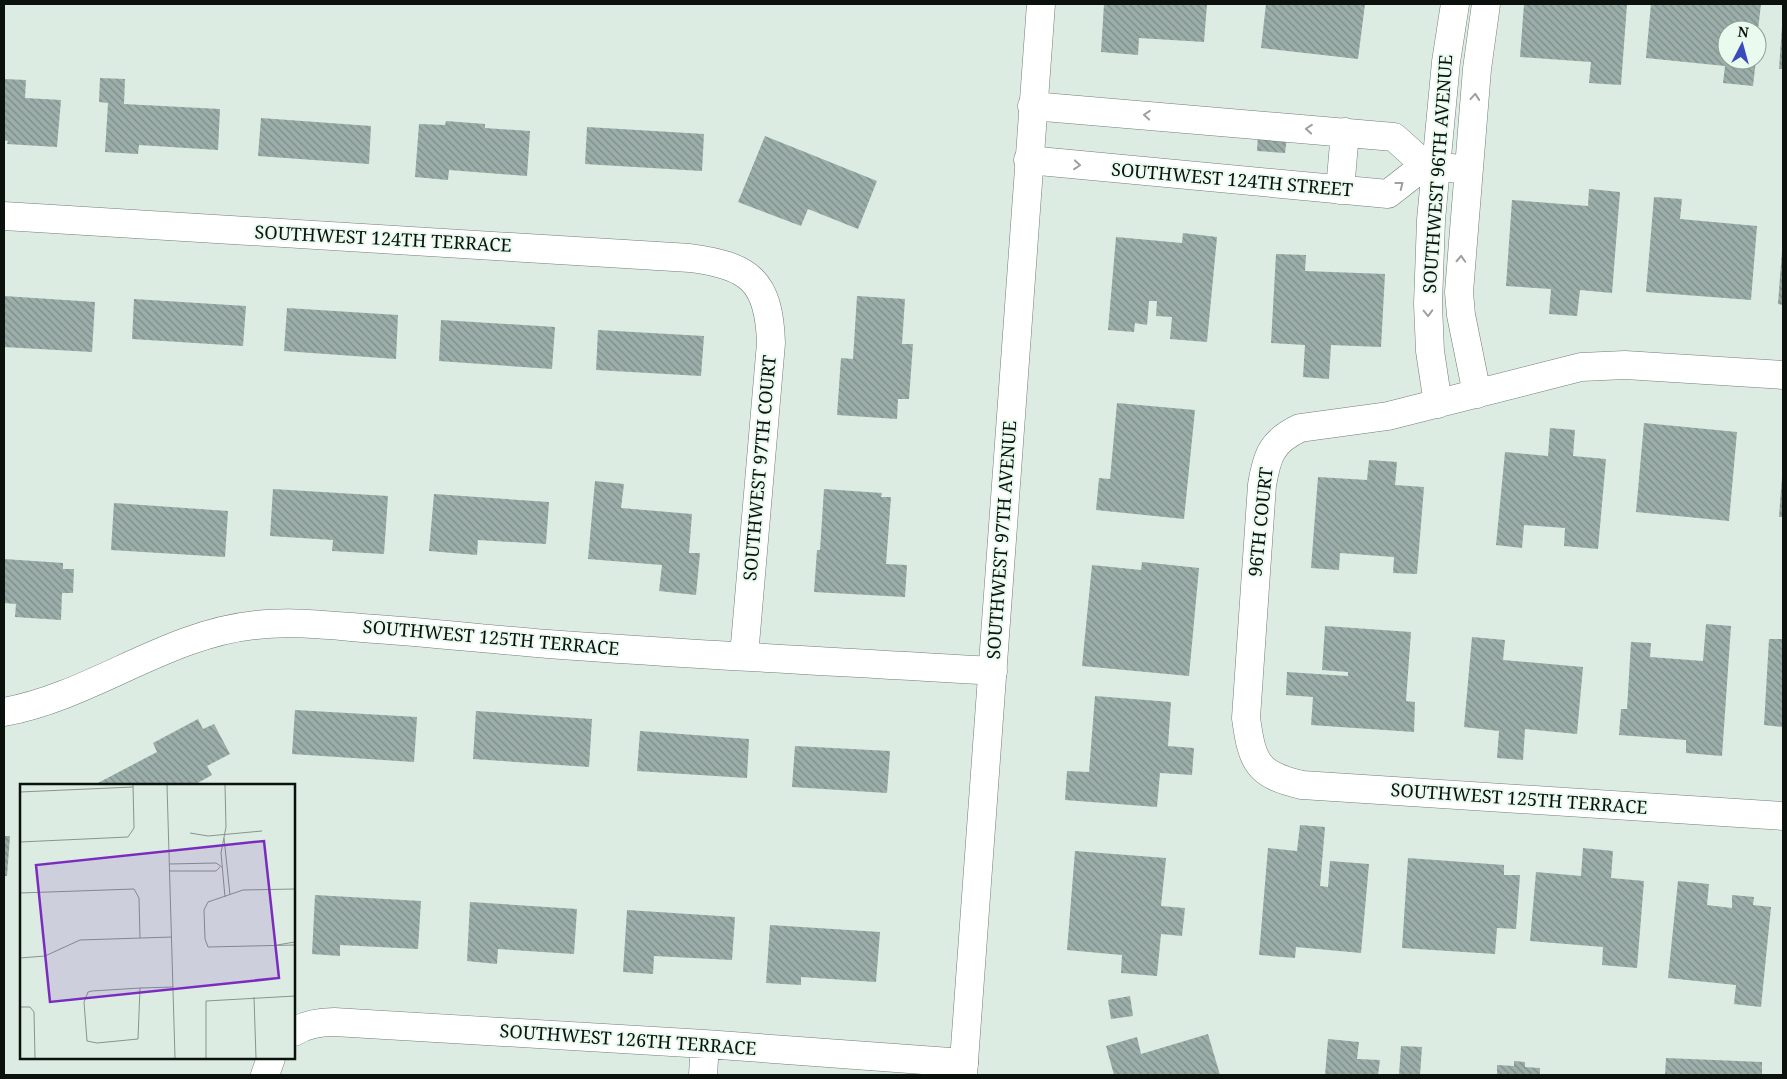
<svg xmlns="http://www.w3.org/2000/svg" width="1787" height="1079" viewBox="0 0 1787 1079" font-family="'Noto Serif',serif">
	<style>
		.building { fill: url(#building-back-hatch) }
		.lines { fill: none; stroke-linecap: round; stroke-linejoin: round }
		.minor-casing { stroke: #707f75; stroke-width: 29 }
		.tertiary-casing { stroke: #707f75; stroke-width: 29 }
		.minor { stroke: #fff; stroke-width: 28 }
		.tertiary { stroke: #fff; stroke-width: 28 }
		.oneway { stroke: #9da09e }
		.labels { text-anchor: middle; stroke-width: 4; stroke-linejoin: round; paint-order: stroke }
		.street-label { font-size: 18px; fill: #0b110d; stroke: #e9faef }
		.inset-road { fill: none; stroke: #88948d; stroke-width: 1 }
		.view { fill: #7b2cbf; fill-opacity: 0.15; stroke: #7b2cbf; stroke-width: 2.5 }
		.inset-edge { fill: none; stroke: #0b110d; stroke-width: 2.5 }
	</style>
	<defs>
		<pattern id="building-back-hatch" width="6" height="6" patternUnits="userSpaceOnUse" patternTransform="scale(1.25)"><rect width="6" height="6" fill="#9baea9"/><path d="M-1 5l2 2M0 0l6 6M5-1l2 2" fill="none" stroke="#7d8c88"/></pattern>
	</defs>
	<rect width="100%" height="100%" fill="#dcece2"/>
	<path class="building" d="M1104 4H1207L1204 42 1139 38 1138 55 1101 52Z
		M1266 4H1365L1358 59 1261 48Z
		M1524 4H1627L1621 85 1589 83 1591 62 1520 57Z
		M1651 4H1761L1758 30H1727V60H1756L1753 86 1723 83 1725 66 1646 58Z
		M1782 26H1783V69H1779Z
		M100 78 125 79 124 104 220 109 218 150 139 145 138 154 105 152 108 103 99 102Z
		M4 79 26 80 25 98 61 100 57 147 7 144 8 141 4 140Z
		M261 118 371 126 369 164 258 156Z
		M446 121 485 124V128L530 131 527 176 449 170 448 180 415 177 419 124 445 125Z
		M587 127 704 134 702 171 585 164Z
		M1258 134 1287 136 1285 153 1257 151Z
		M765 136 877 181 858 229 808 209 801 226 738 202Z
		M1589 189 1620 192 1612 293 1580 290 1577 316 1549 314 1551 289 1506 286 1512 200 1588 206Z
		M1654 197 1682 199 1680 219 1757 226 1751 300 1646 292Z
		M1183 233 1217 237 1207 342 1170 339 1172 317 1156 316 1157 301H1149L1147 325 1135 323 1134 332 1108 330 1116 237 1182 243Z
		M1782 251H1783V305L1778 304Z
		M1276 254 1306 255 1305 271 1385 274 1381 347 1331 345 1329 379 1303 377 1305 345 1271 343Z
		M4 296 95 302 92 352 4 347Z
		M857 296 905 299 902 344H913L909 399H898L897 419 837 415 841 358 853 359Z
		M134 299 246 306 243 346 132 339Z
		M287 308 398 315 396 359 284 351Z
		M441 320 555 327 552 369 439 361Z
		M598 330 704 336 701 376 596 370Z
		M1117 403 1195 410 1184 519 1096 510 1099 478 1110 479Z
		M1644 423 1737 432 1729 521 1636 512Z
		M1550 428 1575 430 1573 456 1606 459 1598 549 1564 546 1565 528 1524 525 1522 548 1496 545 1505 452 1548 456Z
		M1369 460 1397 462 1395 485 1424 487 1417 574 1393 573 1394 557 1340 553 1339 570 1311 568 1318 477 1367 480Z
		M1782 477H1783V517H1779Z
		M595 481 624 484 621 508 692 514 689 553H700L696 595 659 591 662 565 588 559Z
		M273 489 388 496 384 554 332 551 333 540 270 536Z
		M824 489 882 493 881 497H891L886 564 907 565 905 597 814 592 817 550H820Z
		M434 494 549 502 546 544 478 540 477 555 429 551Z
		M114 503 228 511 225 557 111 550Z
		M4 559 63 563V569H74L73 593H62L61 620 15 617 16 604 4 603Z
		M1142 562 1199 568 1189 676 1082 666 1092 565 1141 570Z
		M1706 624 1731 626 1722 756 1686 753V740L1619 735 1621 709H1627L1631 642 1651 643 1650 657 1703 661Z
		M1325 626 1411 632 1406 701 1415 702 1414 732 1311 725 1313 697 1286 695 1287 672 1348 676V672L1322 670Z
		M1472 637 1505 640 1503 660 1583 667 1577 734 1525 729 1523 760 1497 758 1499 731 1464 727Z
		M1769 639H1783V727L1764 725Z
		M1095 696 1171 702 1168 746 1194 748 1192 775 1160 773 1157 807 1065 800 1067 771 1089 772Z
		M295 710 417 717 414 762 292 754Z
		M476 711 592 719 589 767 473 759Z
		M198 719 203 729 214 724 230 754 207 766 212 775 194 785H94L157 752 153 743Z
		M640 731 749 739 747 778 637 771Z
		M795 746 890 751 887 793 792 787Z
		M1300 825 1325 827 1320 886 1328 887 1330 861 1369 864 1361 953 1296 947 1295 958 1259 955 1268 848 1297 851Z
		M4 836H10L7 876H4Z
		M1583 848 1613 851 1611 878 1644 881 1637 968 1602 965 1603 947 1530 941 1536 872 1581 876Z
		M1075 851 1166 858 1161 906 1185 908 1182 936 1161 934 1157 976 1121 973 1122 955 1067 950Z
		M1408 858 1504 865V875H1520L1516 929 1497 928 1495 954 1402 948Z
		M1678 881 1709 884 1707 905 1732 908V895L1754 897 1753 905 1771 907 1761 1007 1734 1004 1736 985 1668 978Z
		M315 895 421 901 418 949 340 945V956L312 954Z
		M470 902 577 909 574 954 498 949 497 964 467 961Z
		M627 910 735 917 732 960 654 956 653 974 623 972Z
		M770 925 880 932 876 982 801 977V985L766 983Z
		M1130 996 1133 1016 1111 1019 1108 1000Z
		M1208 1034 1220 1075H1114L1106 1046 1137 1037 1141 1054Z
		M1328 1039 1359 1042 1357 1059 1380 1060 1378 1075H1325Z
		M1401 1046 1422 1047 1420 1075H1399Z
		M1666 1058 1762 1062V1075H1665Z
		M1514 1061 1525 1062V1067L1540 1068V1075H1497V1065L1514 1066Z"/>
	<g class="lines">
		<g class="minor-casing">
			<path id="minor" d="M1032 106 1394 137 1425 165 1468 170
				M1028 160 1388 194 1425 165
				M1340 190 1345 132
				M4 216 690 258C749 266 769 280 771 343L744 656
				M1783 375 1625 365 1581 367 1388 416 1300 428C1272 441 1267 455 1262 485L1246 718C1252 762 1257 775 1302 785L1783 816
				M1477 394 1461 315 1459 292 1477 69 1486 4
				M1438 404 1430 351 1428 304 1431 220 1446 62 1455 4
				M4 712C92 696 166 634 256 625 291 621 327 625 362 628 424 632 486 639 548 644 696 655 845 662 993 671
				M294 1032C306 1024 320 1022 334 1022L705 1044 964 1063
				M265 1075 271 1058
				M703 1075 705 1044"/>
		</g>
		<g class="tertiary-casing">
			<path id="tertiary" d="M963 1075 1041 4"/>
		</g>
		<use href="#minor" class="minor"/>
		<use href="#tertiary" class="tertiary"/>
	</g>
	<defs><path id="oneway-chevron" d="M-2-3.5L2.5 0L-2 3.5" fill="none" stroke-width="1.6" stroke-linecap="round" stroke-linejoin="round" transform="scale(1.25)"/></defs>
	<g class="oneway">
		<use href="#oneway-chevron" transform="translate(1475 97) rotate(-85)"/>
		<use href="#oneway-chevron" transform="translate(1147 115) rotate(-175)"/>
		<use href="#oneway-chevron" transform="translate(1309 129) rotate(-175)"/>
		<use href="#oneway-chevron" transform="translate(1077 165) rotate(5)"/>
		<use href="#oneway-chevron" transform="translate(1400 185) rotate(-38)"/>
		<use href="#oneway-chevron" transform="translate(1461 259) rotate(-87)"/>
		<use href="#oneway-chevron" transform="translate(1428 313) rotate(88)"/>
	</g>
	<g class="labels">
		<g class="street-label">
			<text transform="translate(1438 174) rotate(-86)" y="6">SOUTHWEST 96TH AVENUE</text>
			<text transform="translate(1232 180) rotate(5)" y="6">SOUTHWEST 124TH STREET</text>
			<text transform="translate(383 239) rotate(3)" y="6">SOUTHWEST 124TH TERRACE</text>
			<text transform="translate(760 468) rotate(-85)" y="6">SOUTHWEST 97TH COURT</text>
			<text transform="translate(1261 522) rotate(-84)" y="6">96TH COURT</text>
			<text transform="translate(1002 540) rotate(-86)" y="6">SOUTHWEST 97TH AVENUE</text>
			<text transform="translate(491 638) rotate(5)" y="6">SOUTHWEST 125TH TERRACE</text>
			<text transform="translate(1519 799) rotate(4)" y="6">SOUTHWEST 125TH TERRACE</text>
			<text transform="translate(628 1040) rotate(4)" y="6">SOUTHWEST 126TH TERRACE</text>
		</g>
	</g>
	<g transform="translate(20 784)">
		<rect width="275" height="275" fill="#dcece2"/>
		<path class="inset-road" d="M147 1 155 274M0 8 113 3M170 49 188 52 242 47M204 54 210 111M0 58 108 53 114 44 113 1M149 80 196 79 202 83M149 87H196L200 83M275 105 223 106 188 118 184 126 185 155 188 163 275 161M0 109 114 105 119 114 120 154M205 113 201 69 206 43 205 1M257 161 275 158M0 174 25 172 60 156 152 153M120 204 118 255 77 259 67 257 64 218 68 208 72 207 120 204 153 203M234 213 236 274M0 223H10L14 228 15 274M186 274V217L275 212"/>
		<path class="view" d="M244 57 259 194 30 218 16 81Z"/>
		<rect width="275" height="275" class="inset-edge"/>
	</g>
	<rect width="1787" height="1079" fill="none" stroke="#0b110d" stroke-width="10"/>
	<g transform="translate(1742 45) rotate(6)"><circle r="24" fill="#e9faef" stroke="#909d95"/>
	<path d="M0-4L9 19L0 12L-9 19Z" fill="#384bbd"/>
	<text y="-8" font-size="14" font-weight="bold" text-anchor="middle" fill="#0b110d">N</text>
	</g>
</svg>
